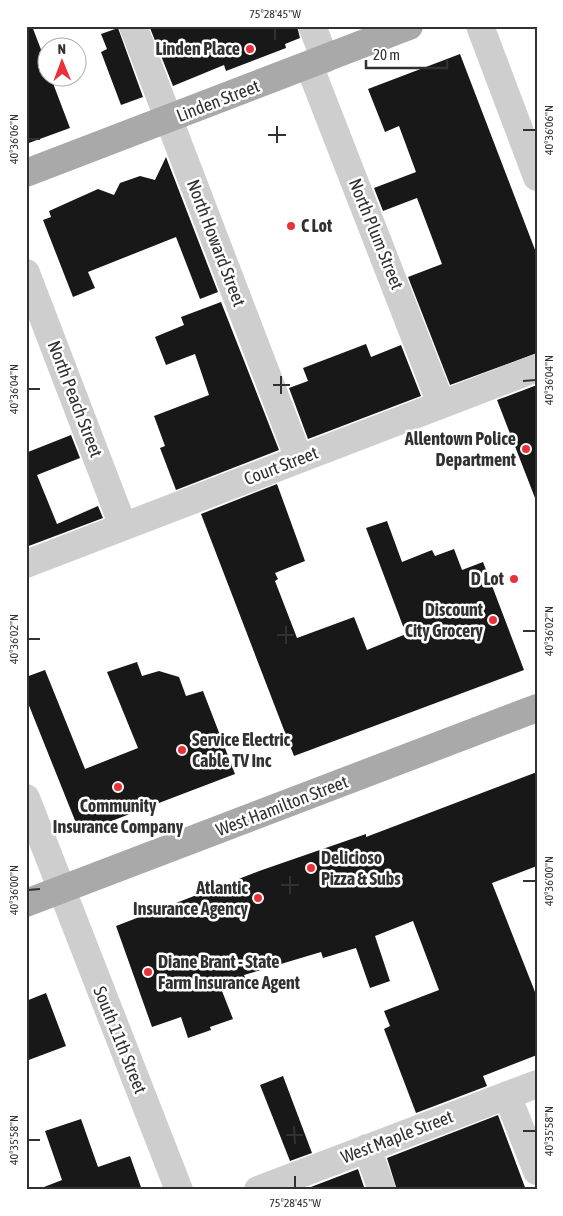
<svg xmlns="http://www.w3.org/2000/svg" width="563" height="1216" viewBox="0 0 563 1216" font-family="'Asap Condensed',sans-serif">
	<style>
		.building { fill: #181818 }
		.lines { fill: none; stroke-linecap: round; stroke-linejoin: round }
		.minor { stroke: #cecece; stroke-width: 28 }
		.major { stroke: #a9a9a9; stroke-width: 28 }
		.ticks { fill: none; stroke: #313131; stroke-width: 2 }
		.poi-dot { fill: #ea313a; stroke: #fff; stroke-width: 2 }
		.labels { text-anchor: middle; stroke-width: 5; stroke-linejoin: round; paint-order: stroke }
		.poi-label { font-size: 18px; font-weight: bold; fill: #313131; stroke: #fff; text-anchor: end }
		.street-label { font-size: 18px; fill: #313131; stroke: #fff }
		.neatline { fill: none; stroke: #313131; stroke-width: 2 }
		.ticks-label { font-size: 12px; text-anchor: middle; fill: #313131 }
	</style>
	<rect width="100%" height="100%" fill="#fff"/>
	<path class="building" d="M26 26H32L48 68V78H51L70 128 26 144Z
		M154 26H297L300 38 285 44 286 48 226 71 224 65 173 86 150 28Z
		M118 28 143 97 121 105 101 52 107 49 101 34Z
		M460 54 537 255V353L450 385 408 277 442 264 417 198 383 211 374 188 416 172 399 126 385 132 368 89Z
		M166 157 218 292 200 299 176 237 88 272 95 288 73 297 43 220 51 217 49 211 98 189 114 195 120 183 140 176 155 180Z
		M221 302 279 450 176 490 160 448 165 446 154 416 209 395 195 354 166 365 155 337 184 325 181 317Z
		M366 344 371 357 401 345 421 396 308 439 289 388 308 381 303 368Z
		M537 385V498H535L497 400Z
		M71 435 80 458 37 475 57 524 98 506 103 518 26 547V450L28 452Z
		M277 484 305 561 275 573 278 579 275 581 297 638 354 617 367 650 406 634 366 528 387 521 402 562 432 550 435 556 454 549 462 570 483 562 524 670 294 756 201 514Z
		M137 662 142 676 159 671 179 677 186 696 203 691 235 774 80 833 26 698V677L45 670 85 769 138 748 107 672Z
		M537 772V866L492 883 537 997V1055L483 1076 487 1086 416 1113 384 1029 390 1026 384 1011 439 990 413 921 375 936 390 981 370 988 356 948 323 958 321 952 244 975 247 983 222 991 233 1019 210 1027 211 1030 188 1038 181 1017 152 1027 116 926 262 870 366 834V837Z
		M46 993 66 1046 26 1061V1001Z
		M283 1076 312 1153 290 1161 260 1085Z
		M498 1115 526 1190H397L387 1158Z
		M81 1119 98 1167 130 1156 142 1190H44V1187L62 1180 45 1131Z
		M358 1169 365 1190H303Z"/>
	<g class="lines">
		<path class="minor" d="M133 26 299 459
			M312 26 325 59
			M480 26 537 177
			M309 65 441 404
			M26 273 123 526
			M26 564 537 368
			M26 798 179 1190
			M507 1095 537 1171
			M367 1148 382 1190
			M258 1190 537 1084"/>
		<path class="major" d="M26 173 409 26
			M26 903 537 708"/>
	</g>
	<path class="ticks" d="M275 28V40M277 126V143M523 130H536M268 135H286M28 139H40M281 376V394M523 381 536 380M273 385H290M28 389H40M286 626V644M523 631H536M277 635H294M28 639H40M290 876V894M523 881H536M281 885H299M28 890 40 889M294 1126 295 1144M523 1131H536M286 1135H303M28 1140H40M295 1176V1188"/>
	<g class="poi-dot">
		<circle cx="250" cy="49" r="5"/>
		<circle cx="291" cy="226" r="5"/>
		<circle cx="526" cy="449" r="5"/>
		<circle cx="514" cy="579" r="5"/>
		<circle cx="493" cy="620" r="5"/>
		<circle cx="182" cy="750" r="5"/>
		<circle cx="118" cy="787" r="5"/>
		<circle cx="311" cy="868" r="5"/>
		<circle cx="258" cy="898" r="5"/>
		<circle cx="148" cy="972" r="5"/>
	</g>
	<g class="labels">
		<g class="poi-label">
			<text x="240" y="55">Linden Place</text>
			<text x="301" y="232" text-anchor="start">C Lot</text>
			<text x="516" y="445">Allentown Police<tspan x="516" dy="21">Department</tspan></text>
			<text x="504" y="585">D Lot</text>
			<text x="483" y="616">Discount<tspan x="483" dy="21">City Grocery</tspan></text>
			<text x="192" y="746" text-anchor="start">Service Electric<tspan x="192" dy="21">Cable TV Inc</tspan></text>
			<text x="118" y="812" text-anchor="middle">Community<tspan x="118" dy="21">Insurance Company</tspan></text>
			<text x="321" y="864" text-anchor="start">Delicioso<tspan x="321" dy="21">Pizza &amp; Subs</tspan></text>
			<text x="248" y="894">Atlantic<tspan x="248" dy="21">Insurance Agency</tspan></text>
			<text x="158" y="968" text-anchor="start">Diane Brant - State<tspan x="158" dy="21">Farm Insurance Agent</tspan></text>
		</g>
		<g class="street-label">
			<text transform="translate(218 101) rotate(-21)" y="6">Linden Street</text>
			<text transform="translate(376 234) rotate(68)" y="6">North Plum Street</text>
			<text transform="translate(216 243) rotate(69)" y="6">North Howard Street</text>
			<text transform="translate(75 399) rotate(69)" y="6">North Peach Street</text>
			<text transform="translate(281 466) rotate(-21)" y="6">Court Street</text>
			<text transform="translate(282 806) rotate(-21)" y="6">West Hamilton Street</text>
			<text transform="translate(120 1040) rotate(68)" y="6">South 11th Street</text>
			<text transform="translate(397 1137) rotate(-21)" y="6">West Maple Street</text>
		</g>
	</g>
	<rect width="563" height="1216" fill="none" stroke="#ffffff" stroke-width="55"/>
	<g transform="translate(62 62) rotate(359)"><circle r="24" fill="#ffffff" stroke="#adadad"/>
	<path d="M0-4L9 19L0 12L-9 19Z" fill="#ea313a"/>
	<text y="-8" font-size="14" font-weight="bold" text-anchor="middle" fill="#313131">N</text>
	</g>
	<path d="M366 60v8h81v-8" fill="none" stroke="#313131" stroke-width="2.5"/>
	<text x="373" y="60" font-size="15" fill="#313131" stroke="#ffffff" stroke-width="4" paint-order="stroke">20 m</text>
	<rect x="28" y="28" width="508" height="1160" class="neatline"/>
	<g class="ticks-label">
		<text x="275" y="18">75°28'45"W</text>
		<text transform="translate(549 130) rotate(-90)" y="4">40°36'06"N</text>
		<text transform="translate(14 139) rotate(-90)" y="4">40°36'06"N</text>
		<text transform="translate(549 380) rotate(-90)" y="4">40°36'04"N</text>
		<text transform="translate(14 389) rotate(-90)" y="4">40°36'04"N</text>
		<text transform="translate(549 631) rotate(-90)" y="4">40°36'02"N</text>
		<text transform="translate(14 639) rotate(-90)" y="4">40°36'02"N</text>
		<text transform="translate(549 881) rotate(-90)" y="4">40°36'00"N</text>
		<text transform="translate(14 890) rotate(-90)" y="4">40°36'00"N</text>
		<text transform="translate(549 1131) rotate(-90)" y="4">40°35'58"N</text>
		<text transform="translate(14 1140) rotate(-90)" y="4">40°35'58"N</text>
		<text x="295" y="1207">75°28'45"W</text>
	</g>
</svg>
